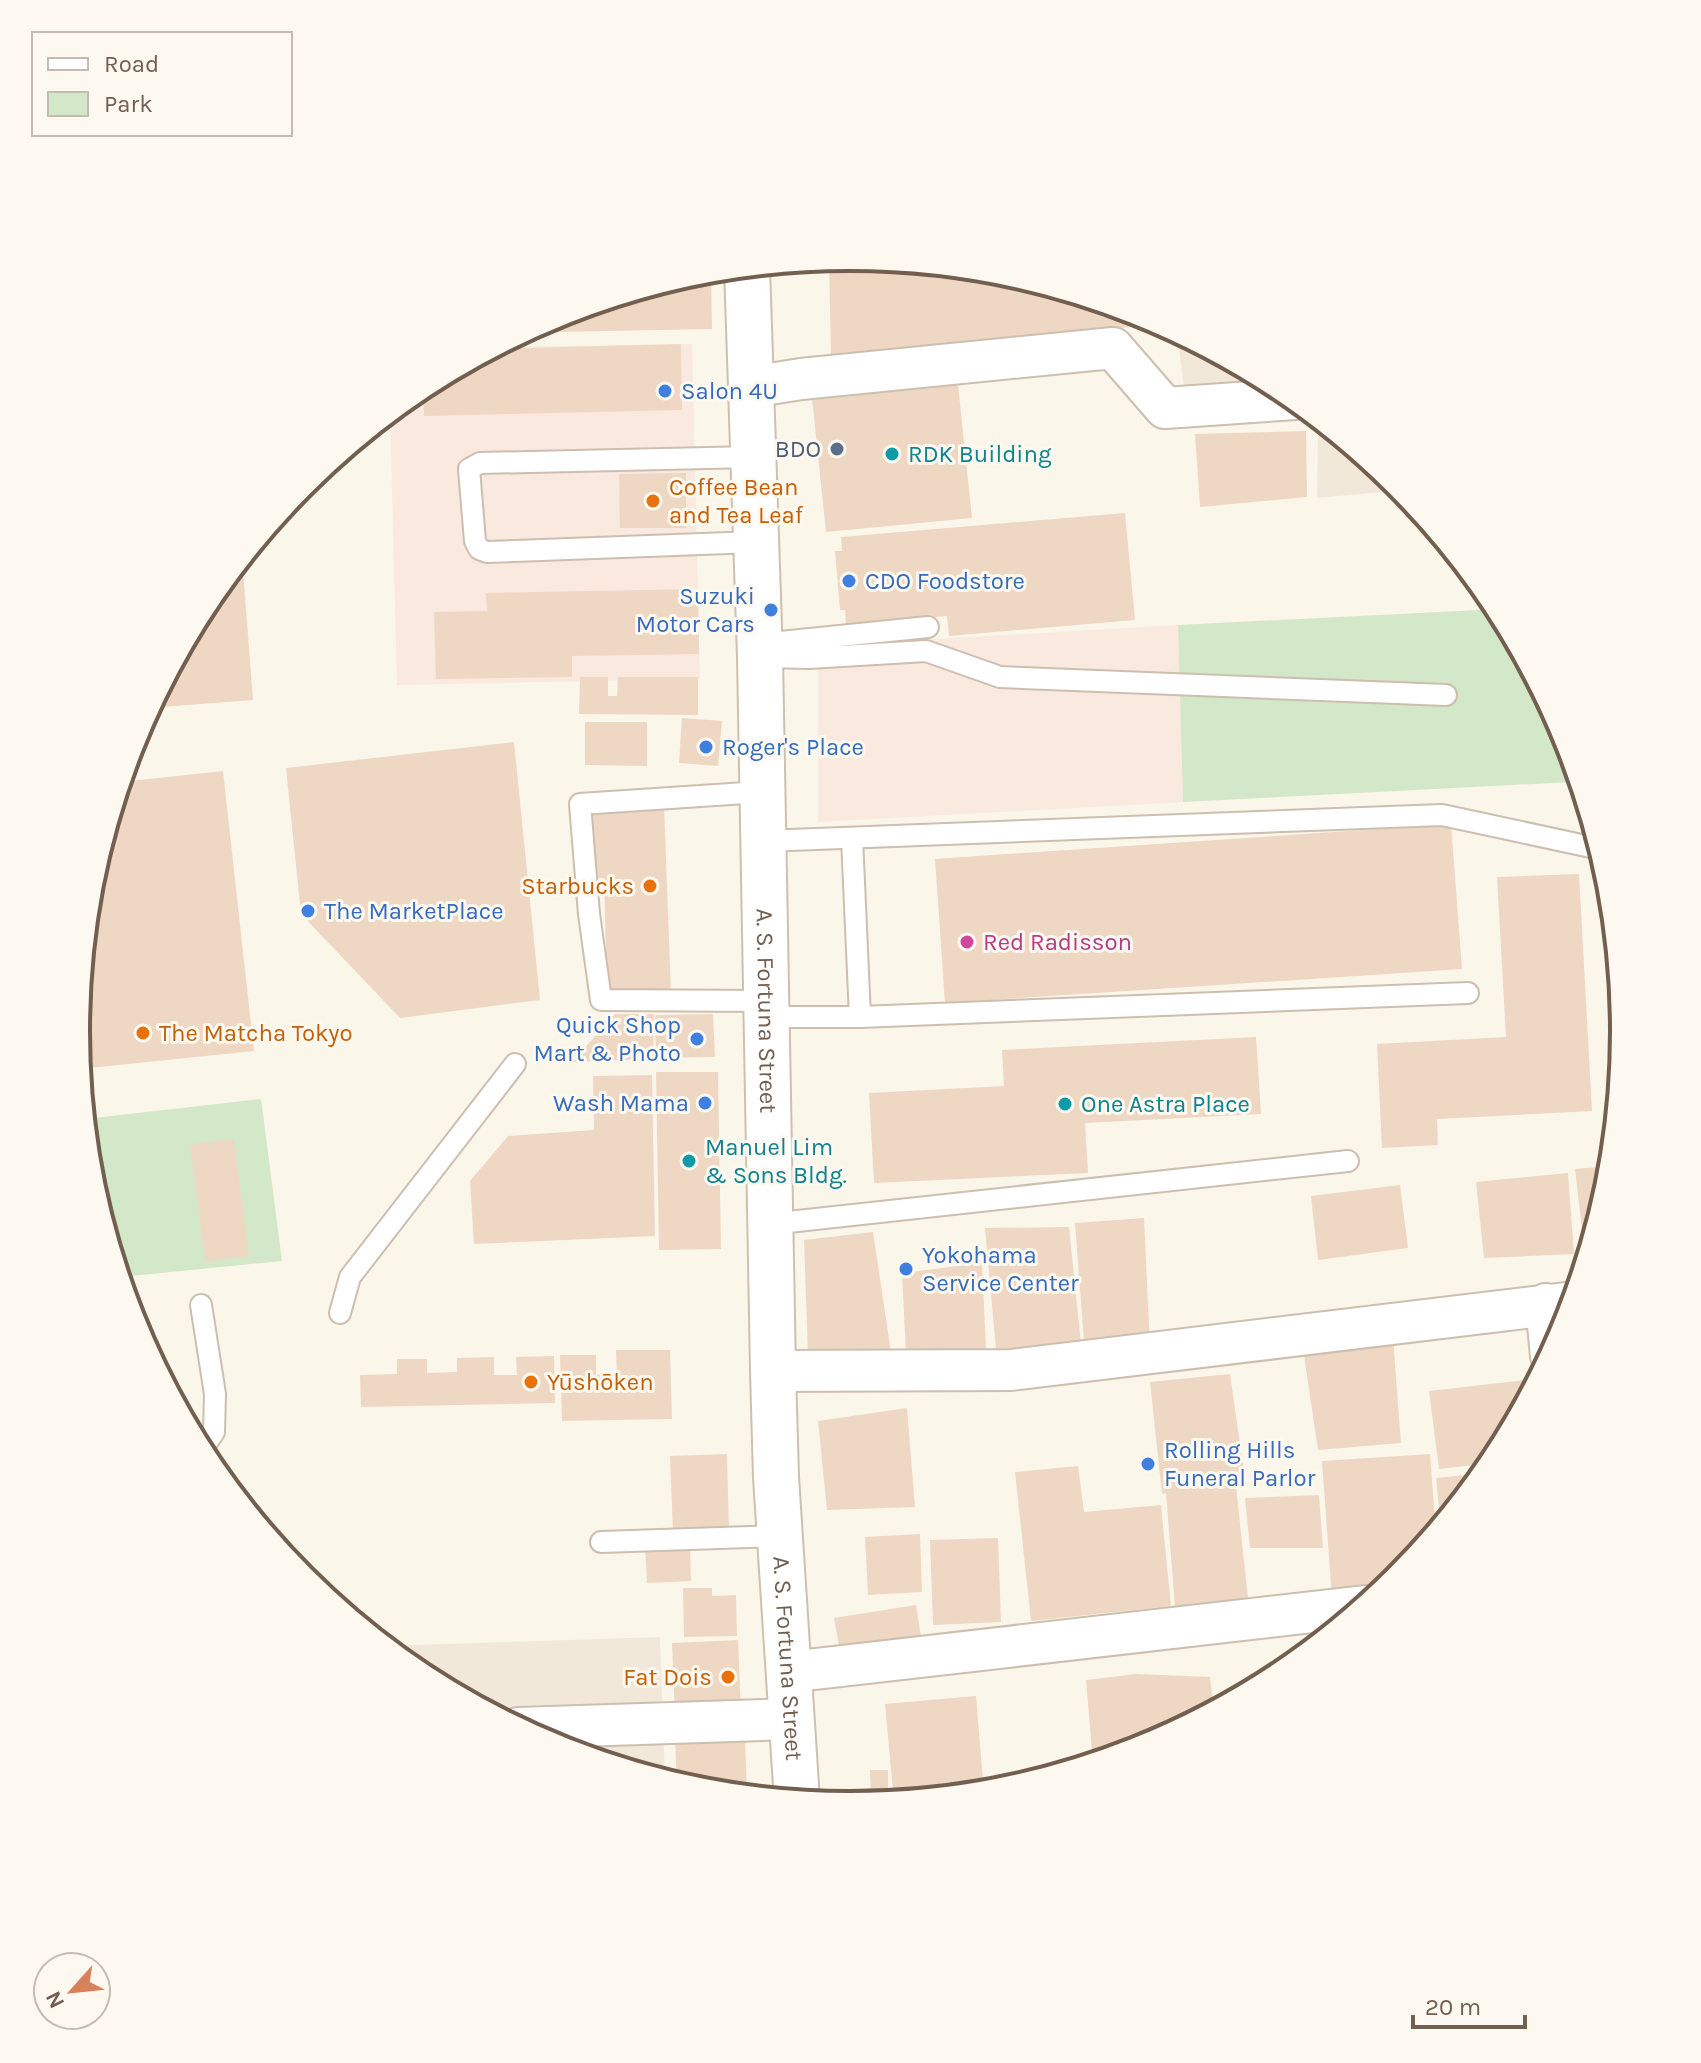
<svg xmlns="http://www.w3.org/2000/svg" width="1701" height="2063" viewBox="0 0 1701 2063" font-family="Karla,sans-serif">
	<style>
		.residential { fill: #f2e8d9 }
		.commercial { fill: #fae9df }
		.green { fill: #d3e7c9 }
		.building { fill: #eed8c4 }
		.lines { fill: none; stroke-linecap: round; stroke-linejoin: round }
		.service-casing { stroke: #ccbfb0; stroke-width: 24 }
		.minor-casing { stroke: #ccbfb0; stroke-width: 44 }
		.secondary-casing { stroke: #cec0ae; stroke-width: 48 }
		.service { stroke: #fff; stroke-width: 20 }
		.minor { stroke: #fff; stroke-width: 40 }
		.secondary { stroke: #fff; stroke-width: 44 }
		.shop-dot { fill: #3f7fe0; stroke: #fdf9f0; stroke-width: 3 }
		.service-dot { fill: #5c6f8a; stroke: #fdf9f0; stroke-width: 3 }
		.culture-dot { fill: #0f9aa8; stroke: #fdf9f0; stroke-width: 3 }
		.food-dot { fill: #e8710a; stroke: #fdf9f0; stroke-width: 3 }
		.hotel-dot { fill: #d1479c; stroke: #fdf9f0; stroke-width: 3 }
		.labels { text-anchor: middle; stroke-width: 6; stroke-linejoin: round; paint-order: stroke }
		.shop-label { font-size: 24px; fill: #366cbe; stroke: #fdf9f0; text-anchor: start }
		.service-label { font-size: 24px; fill: #4e5e75; stroke: #fdf9f0; text-anchor: end }
		.culture-label { font-size: 24px; fill: #0d838f; stroke: #fdf9f0; text-anchor: start }
		.food-label { font-size: 24px; fill: #c56008; stroke: #fdf9f0; text-anchor: start }
		.hotel-label { font-size: 24px; fill: #b23c85; stroke: #fdf9f0; text-anchor: start }
		.street-label { font-size: 24px; fill: #735f4f; stroke: #fdf9f0 }
		.rim { fill: none; stroke: #735f4f; stroke-width: 4 }
	</style>
	<rect width="100%" height="100%" fill="#fbf6ea"/>
	<path class="residential" d="M1177 332 1271 382 1184 388Z
		M1318 429H1331L1403 490 1317 498Z
		M660 1637 665 1781 554 1747 420 1675 384 1646Z"/>
	<path class="commercial" d="M692 344 700 679 397 685 390 412 421 387 495 347Z
		M1178 625 1183 802 818 822V646Z"/>
	<path class="green" d="M1499 609 1566 736 1572 753V782L1183 802 1178 625Z
		M261 1099 282 1261 120 1277 91 1182 85 1119Z"/>
	<path class="building" d="M851 257 1002 272 1148 316 1149 325 831 359 829 259Z
		M711 271 712 329 557 332 556 315Z
		M551 318V332H524Z
		M681 344 682 410 424 416 423 386 493 349Z
		M957 375 972 518 826 532 811 389Z
		M1306 431 1307 497 1200 507 1195 434Z
		M686 473V528H620L619 474Z
		M1125 513 1135 620 949 636 947 616 846 625 845 610H840L835 551H842L841 537Z
		M242 558 253 700 149 708 207 601Z
		M698 589 699 654 572 656V677L436 679 434 612 487 611 486 593Z
		M580 677H608V696H617L618 677H698V715L579 714Z
		M682 718 722 721 718 766 679 763Z
		M585 722H647V766L585 765Z
		M514 742 540 1000 400 1018 301 914 286 768Z
		M223 771 254 1051 80 1069 76 1031 91 880 121 782Z
		M664 804 671 995 607 992 604 878H593L592 812Z
		M1451 824 1462 969 945 1003 935 859Z
		M1606 871 1610 881 1625 1032 1623 1051Z
		M1579 874 1592 1111 1437 1119 1438 1145 1382 1148 1377 1044 1506 1037 1497 877Z
		M615 1014H654L653 1059 572 1062Z
		M713 1014 715 1057 656 1058 655 1015Z
		M1256 1037 1261 1114 1085 1123 1088 1173 874 1183 869 1093 1004 1086 1002 1050Z
		M656 1072H718L721 1249 659 1250Z
		M652 1075 655 1236 474 1244 470 1181 508 1136 594 1130 593 1076Z
		M234 1139 249 1256 205 1262 190 1144Z
		M1612 1166 1610 1183 1586 1264 1575 1169Z
		M1568 1173 1574 1254 1484 1258 1476 1182Z
		M1400 1185 1408 1248 1318 1260 1311 1196Z
		M1144 1218 1150 1346 1085 1354 1075 1223Z
		M1069 1227 1081 1344 996 1349 985 1228Z
		M873 1232 891 1352 808 1355 804 1240Z
		M982 1263 986 1349 906 1353 902 1273Z
		M1393 1338 1401 1443 1318 1450 1302 1342Z
		M616 1350H670L672 1419 562 1421 560 1355H596V1375H617Z
		M554 1356 555 1403 361 1407 360 1375 397 1374V1359H427V1373L457 1372V1358L494 1357V1375H517L516 1357Z
		M1230 1374 1246 1485 1236 1486 1250 1617 1176 1620 1166 1493 1162 1494 1150 1382Z
		M1534 1379 1535 1386 1493 1463 1439 1469 1429 1391Z
		M907 1408 915 1507 827 1510 818 1421Z
		M727 1454 729 1531 673 1533 670 1456Z
		M1430 1454 1436 1533 1398 1579 1379 1595 1332 1599 1322 1461Z
		M1078 1466 1084 1512 1161 1505 1171 1606 1031 1621 1015 1472Z
		M1486 1473 1441 1526 1436 1478Z
		M1319 1495 1323 1548H1250L1245 1498Z
		M920 1534 922 1592 868 1595 865 1537Z
		M998 1538 1001 1622 933 1625 930 1540Z
		M690 1543 691 1581 647 1583 645 1545Z
		M683 1588H712V1596L736 1595 737 1636 684 1637Z
		M916 1605 922 1643 841 1657 834 1618Z
		M738 1640 741 1714 675 1718 672 1643Z
		M1136 1674 1210 1677 1214 1711 1146 1747 1093 1763 1086 1680Z
		M976 1696 984 1793 894 1802 885 1704Z
		M745 1738 747 1796 699 1791 677 1784 675 1741Z
		M870 1770H888V1800H871Z"/>
	<g class="lines">
		<g class="service-casing">
			<path id="service" d="M753 457 480 463 469 469 475 541 479 549 487 552 755 542
				M760 644 928 627
				M760 657 809 658 926 651 1000 677 1446 695
				M761 792 580 804 589 914 601 1000 766 1001
				M764 841 1442 815 1600 849
				M766 1017H860L852 838
				M860 1017 1468 993
				M770 1224 1348 1161
				M340 1313 350 1277 515 1064
				M201 1451 214 1432 215 1394 201 1305
				M601 1542 780 1536"/>
		</g>
		<g class="minor-casing">
			<path id="minor" d="M751 387 801 379 1113 348 1165 408 1295 399
				M1546 1304 1551 1356
				M773 1371 1011 1370 1574 1302
				M789 1672 1365 1606
				M518 1728 792 1719"/>
		</g>
		<g class="secondary-casing">
			<g id="secondary">
				<path id="s1" d="M747 267 760 657 773 1371 776 1477 797 1801"/>
			</g>
		</g>
		<use href="#service" class="service"/>
		<use href="#minor" class="minor"/>
		<use href="#secondary" class="secondary"/>
	</g>
	<g class="shop-dot">
		<circle cx="665" cy="391" r="8"/>
		<circle cx="849" cy="581" r="8"/>
		<circle cx="771" cy="610" r="8"/>
		<circle cx="706" cy="747" r="8"/>
		<circle cx="308" cy="911" r="8"/>
		<circle cx="697" cy="1039" r="8"/>
		<circle cx="705" cy="1103" r="8"/>
		<circle cx="906" cy="1269" r="8"/>
		<circle cx="1148" cy="1464" r="8"/>
	</g>
	<circle class="service-dot" cx="837" cy="449" r="8"/>
	<g class="culture-dot">
		<circle cx="892" cy="454" r="8"/>
		<circle cx="1065" cy="1104" r="8"/>
		<circle cx="689" cy="1161" r="8"/>
	</g>
	<g class="food-dot">
		<circle cx="653" cy="501" r="8"/>
		<circle cx="650" cy="886" r="8"/>
		<circle cx="143" cy="1033" r="8"/>
		<circle cx="531" cy="1382" r="8"/>
		<circle cx="728" cy="1677" r="8"/>
	</g>
	<circle class="hotel-dot" cx="967" cy="942" r="8"/>
	<g class="labels">
		<g class="shop-label">
			<text x="681" y="399">Salon 4U</text>
			<text x="865" y="589">CDO Foodstore</text>
			<text x="755" y="604" text-anchor="end">Suzuki<tspan x="755" dy="28">Motor Cars</tspan></text>
			<text x="722" y="755">Roger's Place</text>
			<text x="324" y="919">The MarketPlace</text>
			<text x="681" y="1033" text-anchor="end">Quick Shop<tspan x="681" dy="28">Mart &amp; Photo</tspan></text>
			<text x="689" y="1111" text-anchor="end">Wash Mama</text>
			<text x="922" y="1263">Yokohama<tspan x="922" dy="28">Service Center</tspan></text>
			<text x="1164" y="1458">Rolling Hills<tspan x="1164" dy="28">Funeral Parlor</tspan></text>
		</g>
		<g class="service-label">
			<text x="821" y="457">BDO</text>
		</g>
		<g class="culture-label">
			<text x="908" y="462">RDK Building</text>
			<text x="1081" y="1112">One Astra Place</text>
			<text x="705" y="1155">Manuel Lim<tspan x="705" dy="28">&amp; Sons Bldg.</tspan></text>
		</g>
		<g class="food-label">
			<text x="669" y="495">Coffee Bean<tspan x="669" dy="28">and Tea Leaf</tspan></text>
			<text x="634" y="894" text-anchor="end">Starbucks</text>
			<text x="159" y="1041">The Matcha Tokyo</text>
			<text x="547" y="1390">Yūshōken</text>
			<text x="712" y="1685" text-anchor="end">Fat Dois</text>
		</g>
		<g class="hotel-label">
			<text x="983" y="950">Red Radisson</text>
		</g>
		<g class="street-label">
			<text dy="8" stroke="none"><textPath href="#s1" startOffset="744">A. S. Fortuna Street</textPath></text>
			<text dy="8" stroke="none"><textPath href="#s1" startOffset="1392">A. S. Fortuna Street</textPath></text>
		</g>
	</g>
	<path d="M0 0H1701V2063H0ZM90 1031a760 760 0 1 1 1520 0a760 760 0 1 1-1520 0Z" fill="#fdf9f0" fill-rule="evenodd"/>
	<path class="rim" d="M90 1031a760 760 0 1 1 1520 0a760 760 0 1 1-1520 0Z"/>
	<rect x="32" y="32" width="260" height="104" fill="#fdf9f0" stroke="#c6bbb0" stroke-width="2"/>
	<rect x="48" y="58" width="40" height="12" fill="#ffffff" stroke="#c6bbb0" stroke-width="2"/>
	<text x="104" y="72" font-size="24" fill="#735f4f">Road</text>
	<rect x="48" y="92" width="40" height="24" fill="#d3e7c9" stroke="#c6bbb0" stroke-width="2"/>
	<text x="104" y="112" font-size="24" fill="#735f4f">Park</text>
	<g transform="translate(72 1991) rotate(243)"><circle r="38" fill="#fdf9f0" stroke="#c6bbb0" stroke-width="2"/>
	<path d="M0-6L14 30L0 20L-14 30Z" fill="#d8825b"/>
	<text y="-12" font-size="22" font-weight="bold" text-anchor="middle" fill="#735f4f">N</text>
	</g>
	<path d="M1413 2015v12h112v-12" fill="none" stroke="#735f4f" stroke-width="4"/>
	<text x="1425" y="2015" font-size="24" fill="#735f4f" stroke="#fdf9f0" stroke-width="6" paint-order="stroke">20 m</text>
</svg>
